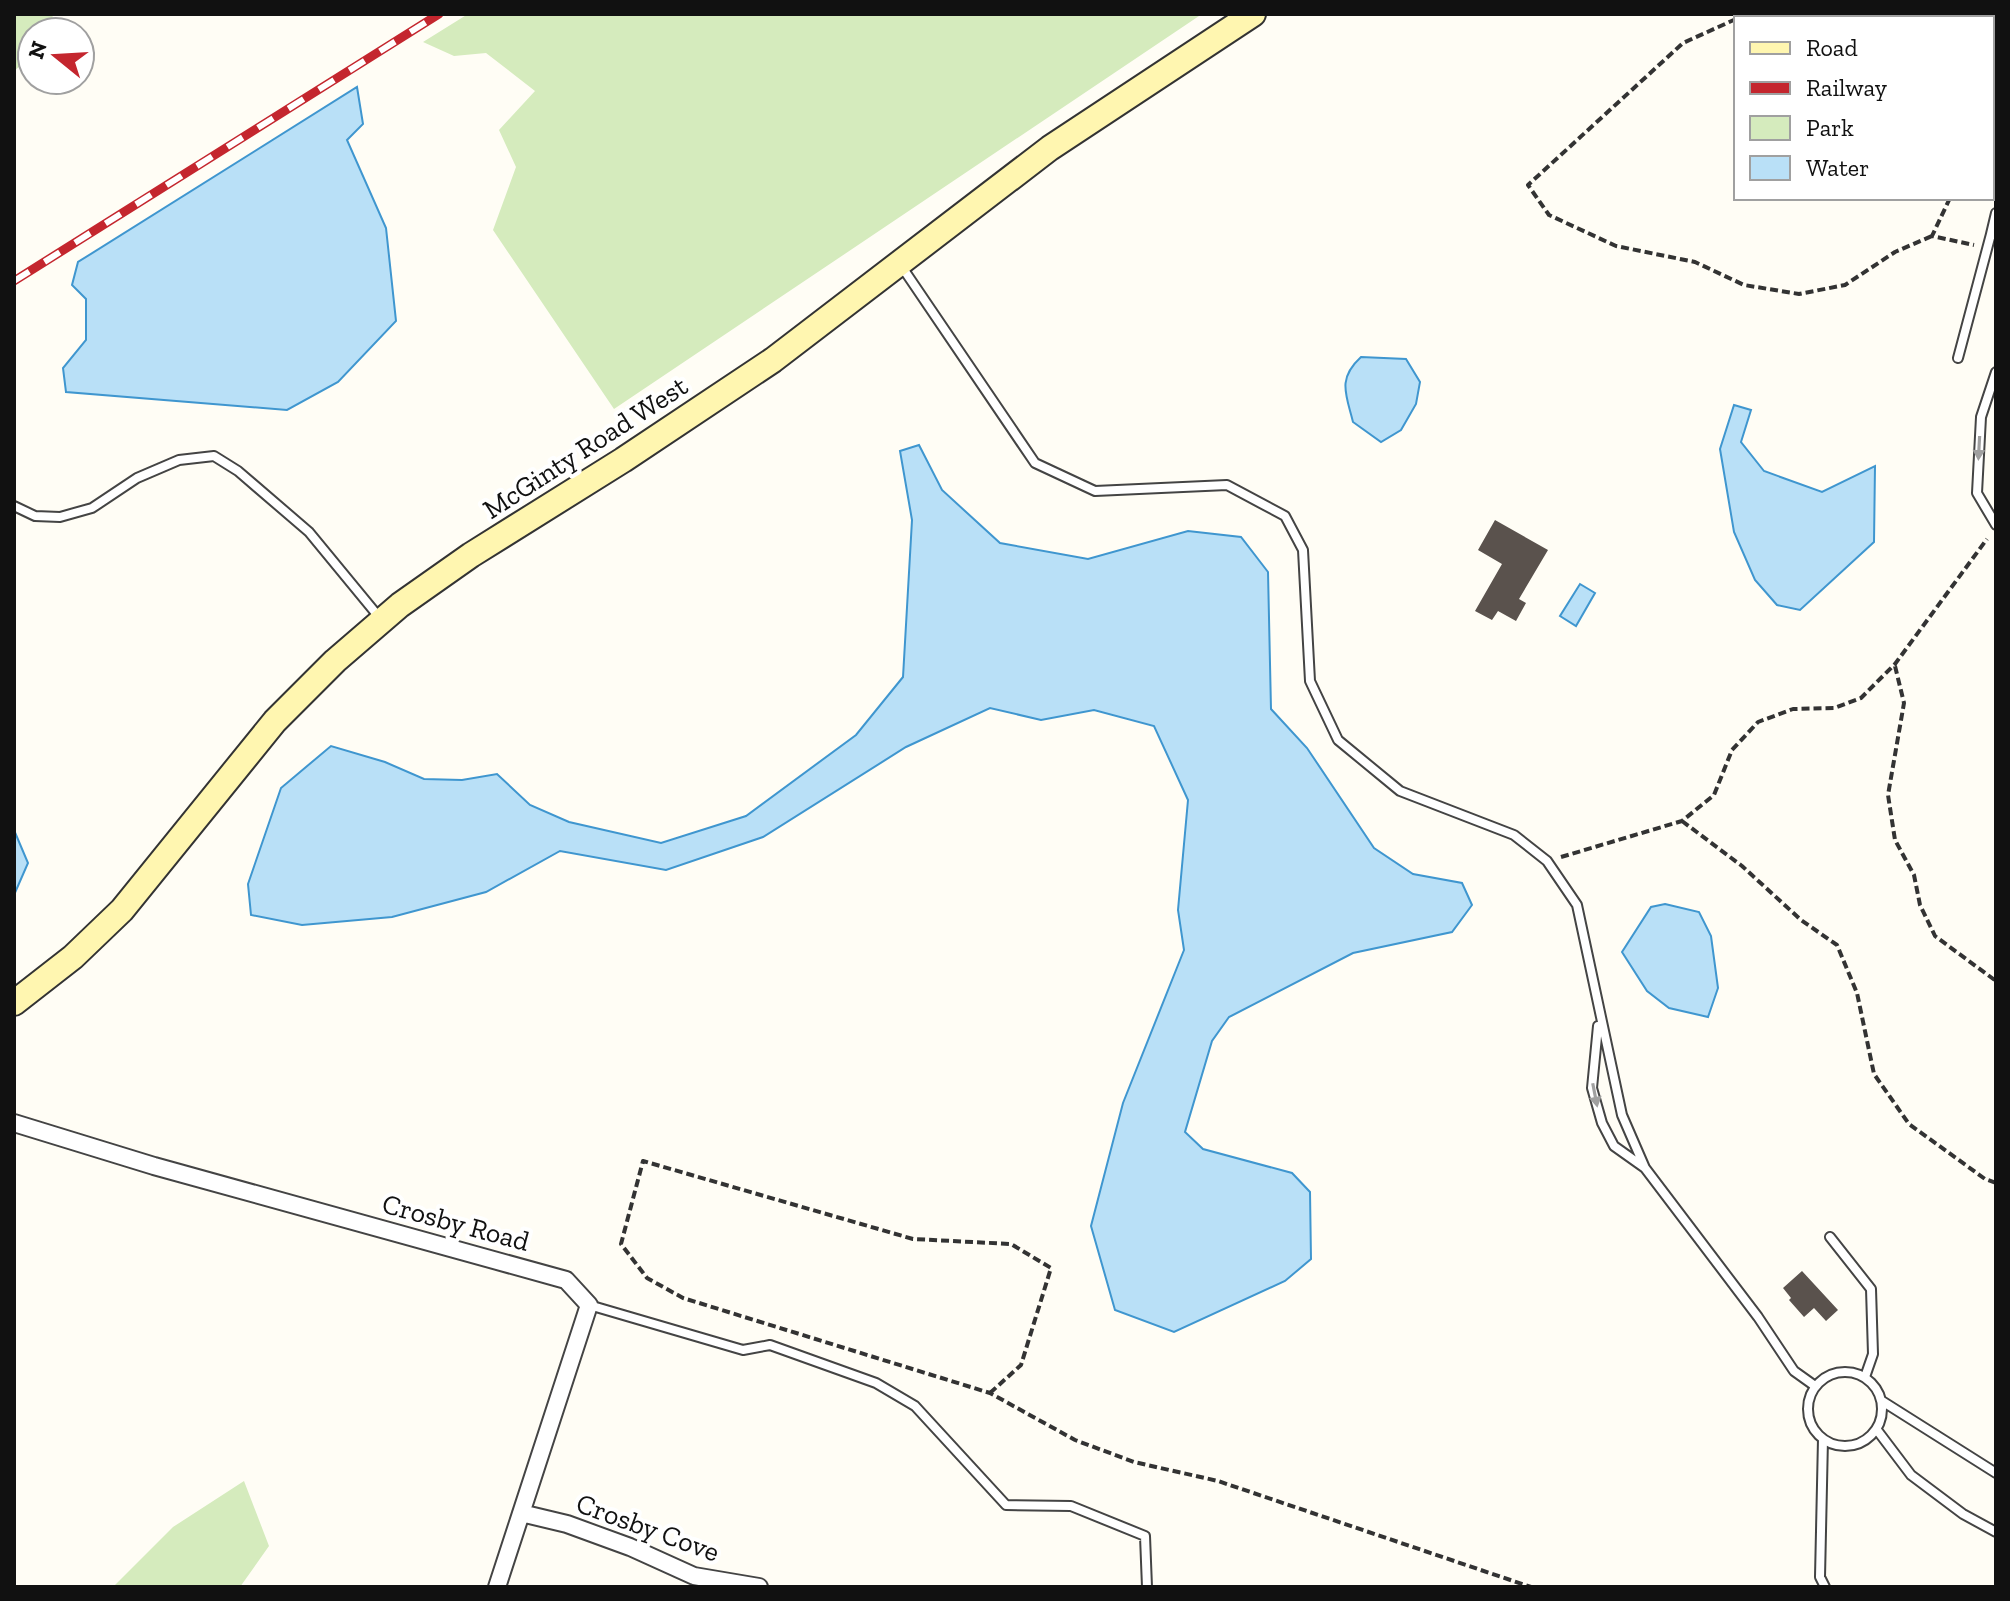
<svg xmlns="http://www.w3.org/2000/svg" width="2010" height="1601" viewBox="0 0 2010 1601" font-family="'Zilla Slab',serif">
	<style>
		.green { fill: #d5ebbd }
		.water { fill: #b9e0f7; stroke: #3f96cf; stroke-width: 2 }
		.building { fill: #5a524d }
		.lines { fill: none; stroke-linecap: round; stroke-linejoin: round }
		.lane-casing { stroke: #444; stroke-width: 12 }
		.street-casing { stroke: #444; stroke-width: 20 }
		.secondary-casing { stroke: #333; stroke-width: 28 }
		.path { stroke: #333; stroke-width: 4; stroke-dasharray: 8 4; stroke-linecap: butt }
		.lane { stroke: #fff; stroke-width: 8 }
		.street { stroke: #fff; stroke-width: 16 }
		.secondary { stroke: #fff6b0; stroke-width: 24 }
		.rail-casing { stroke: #c4262e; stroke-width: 9 }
		.rail { stroke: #fff; stroke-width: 6; stroke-dasharray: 18; stroke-linecap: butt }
		.oneway { fill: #a0a0a0 }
		.labels { text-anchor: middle; stroke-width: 8; stroke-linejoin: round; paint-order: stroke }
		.street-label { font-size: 28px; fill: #111; stroke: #fff }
	</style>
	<rect width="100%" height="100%" fill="#fffdf5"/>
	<path class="green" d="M14 14H53L50 32H32V56L14 71Z
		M468 14H1202L614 409 493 230 516 167 499 130 535 91 486 53 454 56 423 42Z
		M244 1481 269 1546 240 1587H113L173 1527Z"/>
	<path class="water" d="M357 87 363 124 347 140 386 228 396 321 338 382 287 410 66 392 63 368 86 340V299L72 285 78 262Z
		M1361 357 1406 359 1420 382 1416 404 1401 430 1381 442 1353 422C1346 394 1337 379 1361 357Z
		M1734 405 1751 410 1741 442 1764 471 1822 492 1875 466 1874 542 1800 610 1777 605 1755 580 1734 532 1720 449Z
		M919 445 942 490 1000 543 1088 559 1188 531 1241 537 1268 572 1271 709 1307 748 1374 848 1413 874 1462 883 1472 905 1452 932 1353 953 1229 1017 1212 1041 1185 1132 1203 1149 1292 1173 1310 1192 1311 1259 1285 1281 1174 1332 1115 1310 1091 1226 1123 1103 1184 950 1178 910 1188 800 1154 726 1094 710 1041 720 990 708 906 747 763 837 666 870 560 851 486 892 392 917 302 925 251 915 248 884 281 788 331 746 385 762 424 779 462 780 497 774 530 805 569 822 661 843 746 816 856 735 903 677 912 520 900 451Z
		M1580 584 1595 593 1576 626 1560 616Z
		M14 830 28 863 14 895Z
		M1665 904 1699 912 1711 936 1718 988 1708 1017 1669 1008 1647 991 1622 952 1651 907Z"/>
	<path class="building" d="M1495 520 1548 550 1519 599 1526 603 1516 621 1498 611 1492 620 1475 611 1502 564 1478 550Z
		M1802 1271 1838 1310 1826 1321 1814 1308 1804 1317 1789 1300 1791 1298 1783 1288Z"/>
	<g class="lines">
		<g class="lane-casing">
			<path id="lane" d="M1995 235 1991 234 1996 213
				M902 267 1035 463 1095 491 1227 485 1285 516 1303 550 1310 681 1338 740 1400 791 1514 835 1547 861 1577 905 1622 1115 1645 1168 1758 1317 1794 1371 1815 1386
				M1958 358 1991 234
				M1996 372 1981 417 1977 493 1996 525
				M14 506 35 516 60 517 92 508 137 478 179 460 214 456 238 471 309 532 379 617
				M1598 1026 1592 1088 1602 1123 1614 1146 1645 1168
				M1830 1237 1871 1289 1873 1354 1865 1377
				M589 1305 743 1350 770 1345 876 1383 915 1406 1006 1505 1071 1506 1145 1536 1147 1587
				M1808 1409a37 37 0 1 1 74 0a37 37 0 1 1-74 0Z
				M1882 1401 1996 1473
				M1877 1430 1911 1475 1963 1514 1996 1532
				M1823 1439 1820 1577 1825 1587"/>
		</g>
		<g class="street-casing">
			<path id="street" d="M14 1123 154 1166 566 1280 589 1305 497 1587
				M521 1513 567 1524 630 1547 694 1576 759 1587"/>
		</g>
		<g class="secondary-casing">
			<path id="secondary" d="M14 1003 73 957 122 910 275 721 335 661 400 605 471 555 623 460 773 360 1050 148 1253 14"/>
		</g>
		<path class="path" d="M1918 14 1919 18
			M1983 14 1987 18
			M1739 18 1749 14
			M1736 19 1683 43 1528 185 1549 215 1616 246 1695 262 1744 285 1799 294 1845 285 1895 252 1932 236
			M1992 23 1996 28
			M1950 198 1932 236 1974 245
			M1895 666 1904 703 1888 795 1895 840 1914 875 1920 905 1935 936 1996 981
			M1682 821 1742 866 1801 920 1837 945 1857 993 1874 1074 1909 1124 1985 1179 1996 1183
			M1561 857 1682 821 1714 795 1732 750 1758 722 1793 709 1834 708 1861 698 1895 664 1987 539
			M990 1393 1021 1365 1051 1268 1011 1244 913 1239 643 1161 621 1244 647 1278 683 1298 990 1393 1075 1440 1134 1462 1218 1481 1531 1587"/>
		<use href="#lane" class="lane"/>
		<use href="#street" class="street"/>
		<use href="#secondary" class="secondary"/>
		<g class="rail-casing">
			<path id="rail" d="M14 281 439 14"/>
		</g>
		<use href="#rail" class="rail"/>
	</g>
	<defs><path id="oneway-solid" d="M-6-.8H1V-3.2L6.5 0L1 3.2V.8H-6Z" transform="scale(2)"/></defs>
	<g class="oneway">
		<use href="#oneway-solid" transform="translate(1979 448) rotate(93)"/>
		<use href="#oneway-solid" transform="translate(1595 1095) rotate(79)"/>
	</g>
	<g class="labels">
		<g class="street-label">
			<text transform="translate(585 447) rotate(-33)" y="10">McGinty Road West</text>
			<text transform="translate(456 1222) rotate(15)" y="10">Crosby Road</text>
			<text transform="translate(648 1527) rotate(20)" y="10">Crosby Cove</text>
		</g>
	</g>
	<rect width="2010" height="1601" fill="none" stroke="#111111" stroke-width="32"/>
	<rect x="1734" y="16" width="260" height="184" fill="#ffffff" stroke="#a0a0a0" stroke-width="2"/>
	<rect x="1750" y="42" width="40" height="12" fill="#fff6b0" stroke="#a0a0a0" stroke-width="2"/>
	<text x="1806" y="56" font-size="24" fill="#111111">Road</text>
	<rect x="1750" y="82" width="40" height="12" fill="#c4262e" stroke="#a0a0a0" stroke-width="2"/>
	<text x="1806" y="96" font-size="24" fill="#111111">Railway</text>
	<rect x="1750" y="116" width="40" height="24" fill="#d5ebbd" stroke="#a0a0a0" stroke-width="2"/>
	<text x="1806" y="136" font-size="24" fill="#111111">Park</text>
	<rect x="1750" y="156" width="40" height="24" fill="#b9e0f7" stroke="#a0a0a0" stroke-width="2"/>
	<text x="1806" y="176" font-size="24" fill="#111111">Water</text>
	<g transform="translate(56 56) rotate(288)"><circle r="38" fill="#ffffff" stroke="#a0a0a0" stroke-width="2"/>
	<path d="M0-6L14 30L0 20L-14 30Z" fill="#c4262e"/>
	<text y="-12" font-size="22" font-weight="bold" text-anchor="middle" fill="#111111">N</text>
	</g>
</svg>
